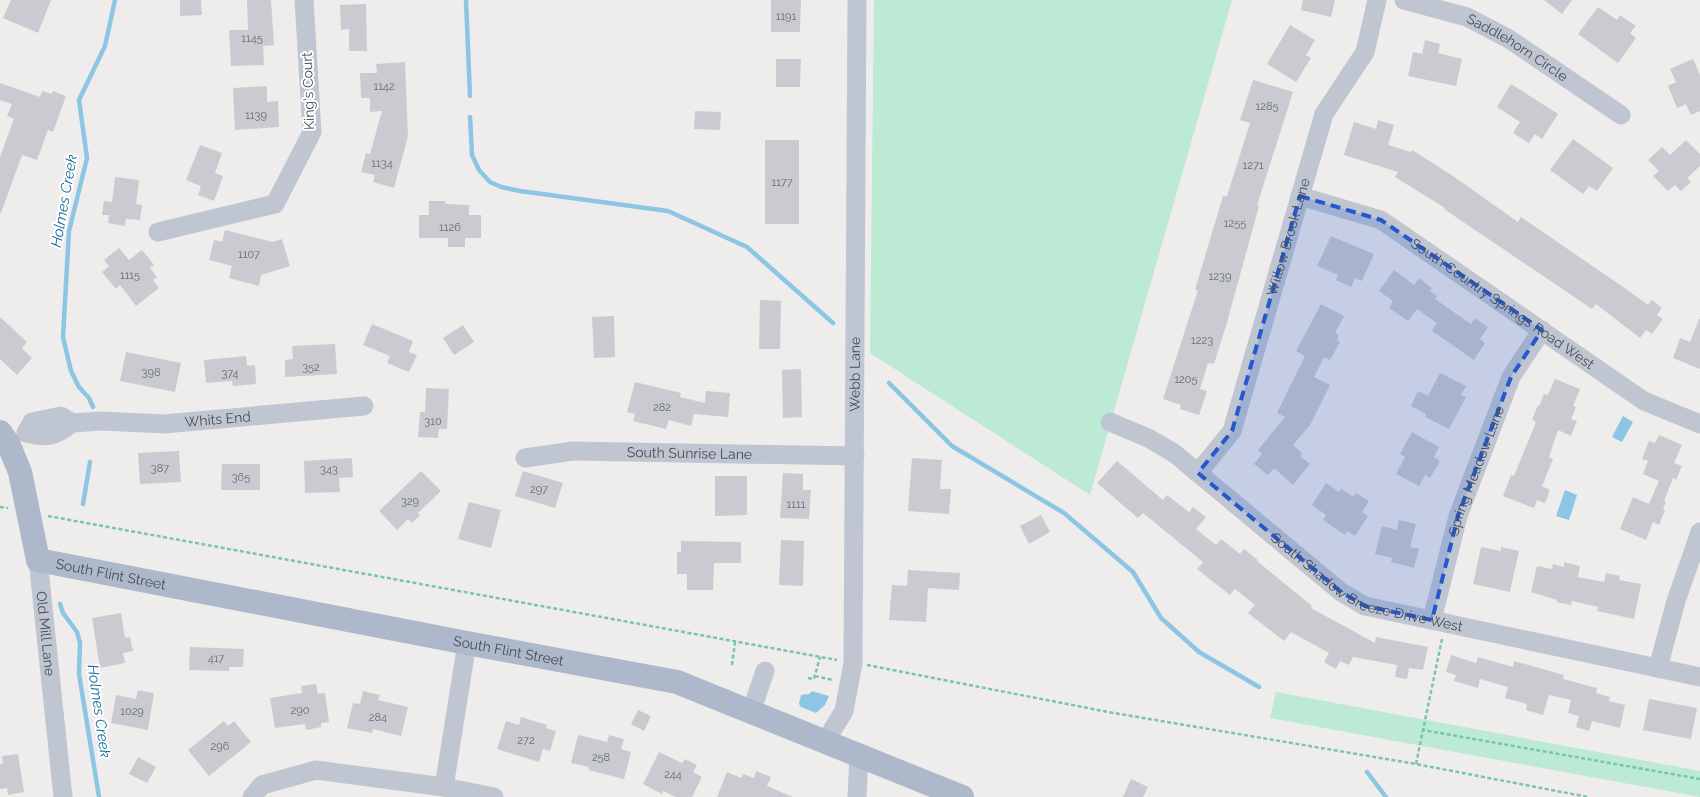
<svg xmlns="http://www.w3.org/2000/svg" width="1700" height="797" viewBox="0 0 1700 797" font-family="Raleway,sans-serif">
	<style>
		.green { fill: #bcead5 }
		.water { fill: #8cc6e4 }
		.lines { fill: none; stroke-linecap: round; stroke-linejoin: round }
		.stream { stroke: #8cc6e4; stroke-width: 4.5 }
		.building { fill: #cacad1 }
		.path { stroke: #77c6aa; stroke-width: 2.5; stroke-dasharray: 4 2.5; stroke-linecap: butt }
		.minor { stroke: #c0c6d1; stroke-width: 19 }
		.major { stroke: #adb8ca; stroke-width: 24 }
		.marked { fill: #2558cf; fill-opacity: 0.2; stroke: #2558cf; stroke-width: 4; stroke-dasharray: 10 6; stroke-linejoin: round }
		.labels { text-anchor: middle; stroke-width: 4; stroke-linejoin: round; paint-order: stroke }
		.number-label { font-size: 11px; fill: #676c76 }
		.street-label { font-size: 14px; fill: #464d58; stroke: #fff }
		.water-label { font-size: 15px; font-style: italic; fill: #166d9b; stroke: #fff }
	</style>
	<rect width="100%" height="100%" fill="#efecec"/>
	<path class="green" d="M874 0H1232L1090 495 870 353Z
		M1276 692 1700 771V797L1270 718Z"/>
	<path class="water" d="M1623 416 1633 422 1622 442 1612 437Z
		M1565 490 1577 495 1569 520 1556 516Z
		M812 691 829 696 825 705 816 713 801 707 799 704 801 695 809 694Z"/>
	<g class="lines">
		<path class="stream" d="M466 0 470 96
			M470 117 472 155 479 170 490 182 501 187 520 191 668 211 747 247 833 323
			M889 383 952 446 1064 513 1133 572 1161 618 1199 652 1259 687
			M93 407 89 398 79 387 71 371 63 337 69 231 87 158 79 100 105 46 115 0
			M83 504 90 462
			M60 604 63 613 77 632 80 643 79 674 99 797
			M1367 772 1386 797"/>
	</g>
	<path class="building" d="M11 0H51L38 33 3 18Z
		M180 0H201L202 15 180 16Z
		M247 0H271L274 45 263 46 264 65 231 66 229 30H248Z
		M771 0H801L800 32H771Z
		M1303 0H1335L1331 17 1301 10Z
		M1544 0H1572L1562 14Z
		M366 4 367 51H349V29L341 30 340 5Z
		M1598 7 1617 20 1620 15 1636 26 1630 33 1636 38 1618 63 1578 34Z
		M1290 25 1315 40 1306 55 1311 58 1296 82 1267 64Z
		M1425 40 1440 44 1438 53 1462 59 1456 86 1408 76 1413 52 1422 54Z
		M776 59H801L800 87H776Z
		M1693 59 1700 75V111L1691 115 1686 104 1677 108 1668 86 1676 82 1670 69Z
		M405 62 408 136 394 188 373 182 375 175 361 172 366 153 370 154 382 111 370 112V98H361L360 73H377L376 64Z
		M1253 80 1293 92 1257 205 1259 206 1226 326 1214 364 1208 363 1200 389 1207 391 1199 415 1180 409 1181 405 1163 399 1198 290H1195L1223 196H1227L1250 123 1240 120Z
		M0 83 40 97 42 91 52 94 53 91 66 96 53 132 48 130 37 160 22 155 1 213 0 212V157L14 119 7 116 12 104 0 100Z
		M1511 84 1558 114 1542 139 1535 134 1529 143 1513 133 1520 122 1497 107Z
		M267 86V102L278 101 279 127 235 130 233 88Z
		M695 111 721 112 720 130 694 129Z
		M1378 120 1394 125 1388 145 1411 152 1412 150 1453 176 1518 222 1521 217 1626 289 1648 305 1652 300 1662 308 1657 315 1663 319 1652 334 1646 330 1640 338 1596 304 1592 309 1444 209 1445 208 1395 177 1398 172 1344 155 1354 122 1376 129Z
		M1573 139 1613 168 1597 191 1589 186 1583 194 1550 170Z
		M765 140H799V224H765Z
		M1686 140 1700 154V166L1687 178 1691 182 1681 191 1675 185 1668 191 1653 176 1659 171 1648 160 1662 147 1670 155Z
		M200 145 222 153 215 173 223 176 214 201 198 195 201 186 186 180Z
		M115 177 139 180 136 204 142 205 140 220 126 219 125 226 108 223 109 215H102L104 201 112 202Z
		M429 201H445V204L469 205V215H481V238H465V247H448V238H419V215H429Z
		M225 230 273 242 282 239 290 266 261 275 259 286 229 278 232 266 209 260 214 240 222 242Z
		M1331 236 1374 254 1362 281 1355 278 1351 287 1336 280 1338 275 1317 266Z
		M119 248 129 260 142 250 154 265 150 268 157 277 153 280 159 288 136 306 120 285 116 289 102 272 109 266 104 260Z
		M1394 270 1414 285 1419 278 1432 288 1430 291 1437 296 1435 299 1471 324 1475 318 1488 327 1480 339 1485 343 1474 360 1432 331 1437 323 1417 309 1408 321 1389 308 1393 301 1379 291Z
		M760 300 781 301 780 349H759Z
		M1321 304 1344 316 1335 333 1339 335 1337 340 1340 342 1330 360 1324 357 1314 377 1330 385 1310 425 1293 445 1302 453 1300 456 1310 464 1293 485 1274 468 1268 475 1254 464 1262 454 1258 450 1285 417 1277 413 1305 356 1296 351Z
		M614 316 615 357 594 358 592 317Z
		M0 317 27 342 22 348 32 358 17 375 0 359Z
		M1699 319H1700V369L1673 358 1680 338 1690 342Z
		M372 324 413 341 409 352 417 355 409 372 387 363 390 356 363 345Z
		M463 325 474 342 454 355 443 338Z
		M335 344 337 374 285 377V360L293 359 292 346Z
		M126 352 181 363 175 392 120 381Z
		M246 356 247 366 255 365 256 384 233 386 232 381 206 383 204 360Z
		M801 369 802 417 783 418 782 370Z
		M1440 373 1466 386 1461 395 1466 397 1449 429 1425 417 1426 414 1411 406 1418 391 1428 396Z
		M1555 379 1580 389 1573 406 1576 407 1571 419 1577 421 1571 436 1558 430 1549 457 1553 459 1542 486 1550 490 1545 503 1537 500 1534 508 1503 496 1511 475 1514 476 1536 422 1532 420 1538 405 1539 406 1544 394 1548 395Z
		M635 382 681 393 680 397 705 403 706 391 730 393 728 417 694 414 691 426 669 420 666 429 633 421 635 414 627 412Z
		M426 388 449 389 447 429H439L438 438 418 437 420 412H425Z
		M1412 432 1439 447 1434 457 1440 461 1430 478 1425 475 1419 486 1396 474 1405 457 1400 454Z
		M1659 435 1682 445 1674 463 1682 466 1676 480 1673 478 1664 501 1666 502 1663 509 1665 510 1659 525 1653 522 1646 540 1620 529 1633 497 1649 504 1659 481 1643 474 1648 461 1642 459 1649 441 1655 443Z
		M179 451 181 482 140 484 138 453Z
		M352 458 353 477 339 478 340 492 305 493 304 461Z
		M912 458 942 460 940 489H951L949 514 908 511Z
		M1117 461 1163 500 1167 495 1189 512 1193 507 1206 517 1196 529 1216 545 1221 539 1240 554 1244 549 1258 560 1257 561 1312 606 1311 608 1375 643 1376 637 1428 647 1423 670 1409 668 1407 679 1395 677 1397 665 1353 657 1349 665 1340 661 1336 669 1324 662 1329 653 1291 632 1284 641 1248 613 1255 605 1235 589 1230 595 1197 569 1203 562 1143 513 1138 518 1097 483Z
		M222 464H260V490H221Z
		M421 471 441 491 418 513 420 515 412 523 408 519 397 530 379 511Z
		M523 471 563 483 555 508 515 496Z
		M783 473 803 474V490H811L809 519 780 518Z
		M715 476H747V515L715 516Z
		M1326 483 1339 492 1341 489 1354 497 1356 493 1369 501 1362 512 1368 516 1355 536 1347 531 1345 535 1323 520 1326 515 1312 505Z
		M469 502 501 510 491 548 458 539Z
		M1041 515 1050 532 1029 544 1020 526Z
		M1399 520 1416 524 1410 547 1419 549 1414 568 1391 562 1392 558 1375 554 1382 526 1397 530Z
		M781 540 804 541 803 586 779 585Z
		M681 541 741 542V563H714L713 590H687V574H677V552H681Z
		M1481 547 1501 551V547L1519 551 1510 592 1473 584Z
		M1564 562 1580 566 1578 577 1604 582 1606 573 1620 576 1619 580 1641 584 1634 619 1597 611 1598 607 1572 601 1571 605 1556 602 1557 600 1531 592 1537 566 1552 569 1553 564 1564 567Z
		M908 570 960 573 959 590 928 588 926 622 889 620 892 585 907 586Z
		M121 613 125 638 130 637 133 651 123 653 125 663 100 668 92 618Z
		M190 647 244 649 243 667H229V671L189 670Z
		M1451 655 1476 663 1478 657 1513 667 1514 661 1564 675 1563 679 1597 688 1596 693 1610 697 1609 701 1625 705 1620 728 1592 721 1589 731 1576 727 1579 716 1568 713 1571 700 1549 695 1543 715 1526 710 1527 704 1505 698 1508 687 1480 679 1478 688 1454 681 1456 675 1446 672Z
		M316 684 318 694 325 693 329 722 321 723V727L306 730 305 724 275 728 270 698 302 693 301 686Z
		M138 690 154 693 148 730 111 723 116 695 136 699Z
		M363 691 380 695 378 700 408 707 401 736 373 729 372 733 347 728 353 703 360 704Z
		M1649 699 1697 708 1691 739 1643 730Z
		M638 710 651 716 644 731 631 724Z
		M521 717 547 725 546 728 556 731 550 751 543 749 539 762 497 749 506 721 519 725Z
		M224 721 228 726 234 721 251 742 209 776 188 750Z
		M578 735 607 742 609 735 624 739 621 749 631 752 624 779 588 770 589 767 571 763Z
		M659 752 682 763 685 759 697 765 693 772 702 777 692 797H676L663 791 662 794 643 784Z
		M18 754 24 792 8 795 7 788 0 789V764L3 763 2 756Z
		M138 757 156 767 147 783 129 774Z
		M756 771 771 777 767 786 793 797H717L727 772 741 778 743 774 754 778Z
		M1131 779 1148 787 1143 797H1123Z"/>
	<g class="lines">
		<path class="path" d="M0 507 8 508
			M48 516 837 660
			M1442 639 1423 730 1700 779
			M732 665 735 642
			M867 665 1108 712 1416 764 1588 797
			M815 676 833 680
			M808 678 814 679 820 657
			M1416 764 1423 730"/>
		<g class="minor">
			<path id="s1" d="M1404 0 1467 17 1509 39 1621 115"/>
			<path id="s2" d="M1300 196 1381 220 1644 401 1700 424"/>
			<path d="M158 232 275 204 312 132 304 0"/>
			<path id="s3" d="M1110 422 1148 438 1174 453 1341 592 1365 606 1700 677"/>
			<path id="s4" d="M72 423C55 437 47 438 26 433L32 422 61 416 72 423 102 421 164 424 364 406"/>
			<path id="s5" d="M525 458 573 451 855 456"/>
			<path id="s6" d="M1198 473 1232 431 1324 114 1365 52 1377 0"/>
			<path id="s7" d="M38 560 63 797"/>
			<path id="s8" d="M1432 620 1458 516 1511 377 1542 330"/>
			<path d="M1658 668 1676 601 1700 532"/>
			<path d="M751 712 765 671"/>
			<path id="s9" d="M825 742 844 711 853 663 857 0"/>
			<path d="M444 787 467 643"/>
			<path d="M252 797 262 785 316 770 444 787 494 797"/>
			<path d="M857 797 859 755"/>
		</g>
		<path class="major" id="s10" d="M0 432 8 443 20 472 38 560 467 643 677 682 962 797"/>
	</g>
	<path class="marked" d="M1300 196 1381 220 1542 330 1511 377 1458 516 1432 620 1365 606 1341 592 1198 473 1232 431Z"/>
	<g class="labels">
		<g class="number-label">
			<text x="786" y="20">1191</text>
			<text x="252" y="42">1145</text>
			<text x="384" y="90">1142</text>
			<text x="1267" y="110">1285</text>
			<text x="256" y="119">1139</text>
			<text x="382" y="167">1134</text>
			<text x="1253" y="169">1271</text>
			<text x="782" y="186">1177</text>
			<text x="1235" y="227">1255</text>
			<text x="450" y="231">1126</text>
			<text x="249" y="258">1107</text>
			<text x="130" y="279">1115</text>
			<text x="1220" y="280">1239</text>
			<text x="1202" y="344">1223</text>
			<text x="311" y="371">352</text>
			<text x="151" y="376">398</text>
			<text x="230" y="377">374</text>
			<text x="1186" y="383">1205</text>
			<text x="662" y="411">282</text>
			<text x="433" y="425">310</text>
			<text x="160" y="472">387</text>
			<text x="329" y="473">343</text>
			<text x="241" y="481">365</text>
			<text x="539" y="493">297</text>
			<text x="410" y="505">329</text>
			<text x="796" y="508">1111</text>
			<text x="216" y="662">417</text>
			<text x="300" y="714">290</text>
			<text x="132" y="715">1029</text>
			<text x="378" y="721">284</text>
			<text x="526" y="744">272</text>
			<text x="220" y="750">296</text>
			<text x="601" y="761">258</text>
			<text x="673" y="778">244</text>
		</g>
		<g class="street-label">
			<text dy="5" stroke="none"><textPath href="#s1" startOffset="124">Saddlehorn Circle</textPath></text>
			<text transform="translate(308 91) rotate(-92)" y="5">King's Court</text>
			<text dy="5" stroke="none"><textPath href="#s6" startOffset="256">Willow Brook Lane</textPath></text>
			<text dy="5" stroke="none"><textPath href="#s2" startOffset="232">South Country Springs Road West</textPath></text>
			<text dy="5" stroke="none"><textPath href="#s9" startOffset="374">Webb Lane</textPath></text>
			<text dy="5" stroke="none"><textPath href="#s4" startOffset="251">Whits End</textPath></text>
			<text dy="5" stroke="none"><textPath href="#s5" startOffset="165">South Sunrise Lane</textPath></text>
			<text dy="5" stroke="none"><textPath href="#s8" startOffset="156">Spring Meadow Lane</textPath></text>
			<text dy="5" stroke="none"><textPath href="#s10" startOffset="209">South Flint Street</textPath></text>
			<text dy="5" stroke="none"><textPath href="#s3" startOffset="308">South Shadow Breeze Drive West</textPath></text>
			<text dy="5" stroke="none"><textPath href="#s7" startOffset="74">Old Mill Lane</textPath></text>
			<text dy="5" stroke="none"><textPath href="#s10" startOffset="614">South Flint Street</textPath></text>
		</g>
		<g class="water-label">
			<text transform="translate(64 201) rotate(-80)" y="5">Holmes Creek</text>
			<text transform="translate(99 711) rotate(82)" y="5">Holmes Creek</text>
		</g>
	</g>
</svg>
